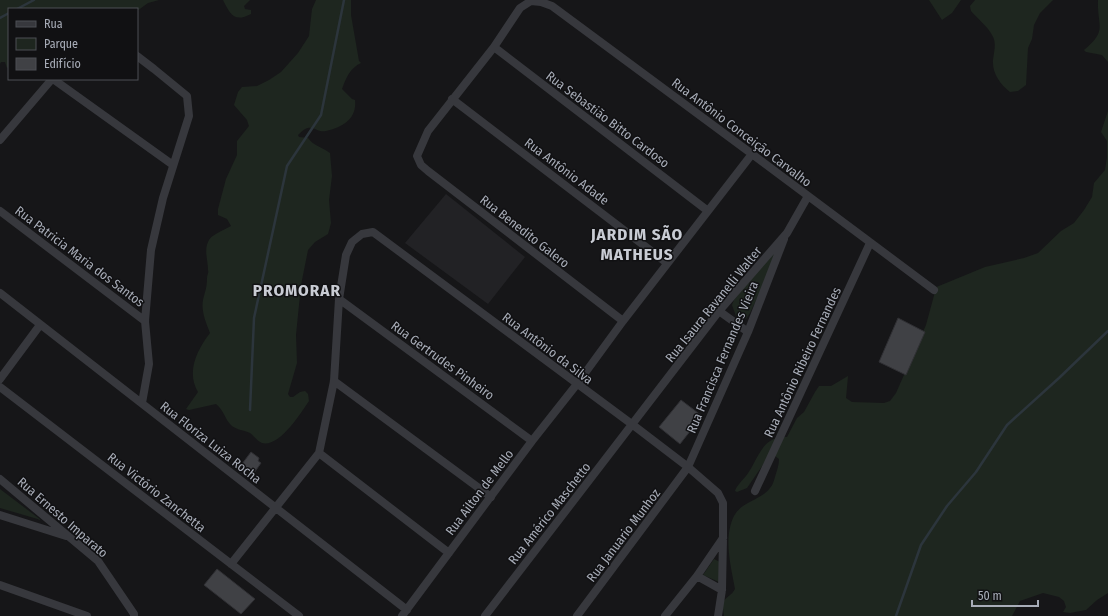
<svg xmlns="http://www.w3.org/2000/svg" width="1108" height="616" viewBox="0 0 1108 616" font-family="'Fira Sans Condensed',sans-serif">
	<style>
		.built { fill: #222225 }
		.green { fill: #1e261f }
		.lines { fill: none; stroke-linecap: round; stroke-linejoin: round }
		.stream { stroke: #2c353c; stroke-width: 2.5 }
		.building { fill: #404145; stroke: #303034 }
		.minor { stroke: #37383d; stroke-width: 8 }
		.labels { text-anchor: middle; stroke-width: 3; stroke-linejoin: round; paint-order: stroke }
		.street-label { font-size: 13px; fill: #a8adb8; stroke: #111113 }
		.district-label { font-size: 17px; font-weight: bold; letter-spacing: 1px; fill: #c9ccd4; stroke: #111113 }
	</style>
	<rect width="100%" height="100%" fill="#161618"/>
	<path class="built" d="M446 194 525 257 488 304 405 243Z"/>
	<path class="green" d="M0 0H159L148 3 137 11V9H9V67L7 68 5 62H1L0 64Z
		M223 0H250L244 6 245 9 251 10V14C234 23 230 14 223 0Z
		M316 0H351V15L359 61 361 63C350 68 346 78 342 89L352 99 355 100C357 119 343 127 326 131 314 133 312 120 298 135L299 137 308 138C314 146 322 147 330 153L332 176 329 200 331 223 328 234 315 242 308 250 301 285 296 335 297 363 288 394 290 397H293L300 392 305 391 308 394 309 401C301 413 279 448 262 443 257 441 254 436 250 433 244 430 237 430 232 426 225 420 224 410 216 404L189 410 186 409 198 392C186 372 197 350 210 333 206 322 201 312 203 300 205 291 207 288 207 278 207 275 209 273 208 270 208 261 204 251 208 242 210 235 224 230 231 226L227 219 218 215V209L226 179 237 155V141L249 126 247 120 234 105 238 92 242 87 257 86 269 80 281 72 298 53 309 36 312 9Z
		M929 0H961L952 13 942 20Z
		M975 0H1053L1040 13 1034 25 1032 39 1028 48 1026 85 1018 91 1010 92C1000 84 992 73 993 60 994 51 997 43 992 35 988 27 977 18 971 11L970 6Z
		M1098 0H1108V62L1102 55 1086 52 1084 50C1108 30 1097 27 1098 0Z
		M1108 111V593L1097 600 1086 610 1070 613 1063 612 1066 607 1064 601 1059 597 1043 593 1020 601 1012 616H724L722 603C726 597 732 595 735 589 731 566 723 538 734 516 742 501 760 501 770 488 773 485 774 480 775 477 777 470 779 465 779 459L775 456H769L747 488 737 492 735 491C737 485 742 481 746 476 755 465 760 444 774 439 778 437 783 437 787 437L797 418 804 412 815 392 819 386H831L848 376 846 398 852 402 884 403 890 401 896 393 926 325 935 292 934 288 985 267 1024 258 1038 253 1061 231 1074 223 1084 210 1092 197 1094 183 1105 170 1107 157V141L1101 132Z
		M774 250 777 257 750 313 746 319H742L736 316 732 305 734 300Z
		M0 489 41 520 0 508Z
		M714 559 720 562 719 582 703 575Z"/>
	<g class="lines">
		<path class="stream" d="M17 9 34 0
			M0 18 9 13
			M250 410 254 318 287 166 321 115 344 0
			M896 616 921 545 947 506 976 472 1007 425 1059 378 1108 331"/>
	</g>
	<path class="building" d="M898 318 925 332 906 375 879 362Z
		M681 400 702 416 680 444 659 427Z
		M251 452 259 458 258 461 261 463 254 473 242 464Z
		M217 569 255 599 241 614 204 585Z"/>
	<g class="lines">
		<path class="minor" d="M494 47 708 211
			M137 56 154 69 187 96 189 116 163 198 151 250 145 321 149 364 142 403
			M53 79 173 165
			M452 99 667 263
			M0 140 52 79
			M0 211 145 321
			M0 293 407 610
			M339 299 532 441
			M719 311 748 332
			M623 321 428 171 421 165 417 156 428 131 494 47 520 8 531 1 541 2 552 6 752 154 934 290
			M0 379 40 325
			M334 381 491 497
			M0 387 299 616
			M319 453 449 553
			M0 479 98 561 134 614V616
			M755 491 870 243
			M0 515 66 536
			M231 564 319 453 334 381 339 299 346 255 352 242 362 234 373 232 633 425 688 467 718 493 723 503V538L722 590 718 616
			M697 576 722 590
			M0 585 87 616
			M402 616 532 441 577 384 623 321 752 154
			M485 616 719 311 787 233 808 196
			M577 616 688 467 748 332 784 239
			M665 616 697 576 723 538"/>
	</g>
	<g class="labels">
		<g class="street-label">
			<text transform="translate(608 119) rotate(37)" y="5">Rua Sebastião Bitto Cardoso</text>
			<text transform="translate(742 132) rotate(37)" y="5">Rua Antônio Conceição Carvalho</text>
			<text transform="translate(567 171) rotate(37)" y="5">Rua Antônio Adade</text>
			<text transform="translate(525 231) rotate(38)" y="5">Rua Benedito Galero</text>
			<text transform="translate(80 256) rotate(37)" y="5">Rua Patricia Maria dos Santos</text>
			<text transform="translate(713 304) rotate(-51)" y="5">Rua Isaura Ravanelli Walter</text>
			<text transform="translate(548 348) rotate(37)" y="5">Rua Antônio da Silva</text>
			<text transform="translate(722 357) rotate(-67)" y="5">Rua Francisca Fernandes Vieira</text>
			<text transform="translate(443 360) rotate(36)" y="5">Rua Gertrudes Pinheiro</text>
			<text transform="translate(802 362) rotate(-65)" y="5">Rua Antônio Ribeiro Fernandes</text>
			<text transform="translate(211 442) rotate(38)" y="5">Rua Floriza Luiza Rocha</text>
			<text transform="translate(157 492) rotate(38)" y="5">Rua Victório Zanchetta</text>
			<text transform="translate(479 492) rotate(-53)" y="5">Rua Ailton de Mello</text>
			<text transform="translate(549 513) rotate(-52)" y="5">Rua Américo Maschetto</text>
			<text transform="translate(63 517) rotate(41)" y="5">Rua Ernesto Imparato</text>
			<text transform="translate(623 535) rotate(-53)" y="5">Rua Januario Munhoz</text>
		</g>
		<g class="district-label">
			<text x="637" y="240">JARDIM SÃO<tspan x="637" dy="20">MATHEUS</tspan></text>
			<text x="297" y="296">PROMORAR</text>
		</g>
	</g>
	<rect x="8" y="8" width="130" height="72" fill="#111113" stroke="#4d4f55"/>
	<rect x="16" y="21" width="20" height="6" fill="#37383d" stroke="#4d4f55"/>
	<text x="44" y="28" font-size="12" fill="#a8adb8">Rua</text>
	<rect x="16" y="38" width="20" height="12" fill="#1e261f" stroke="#4d4f55"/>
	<text x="44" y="48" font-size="12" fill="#a8adb8">Parque</text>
	<rect x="16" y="58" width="20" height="12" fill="#404145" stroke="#4d4f55"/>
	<text x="44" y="68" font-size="12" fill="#a8adb8">Edifício</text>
	<path d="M972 600v6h66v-6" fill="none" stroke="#a8adb8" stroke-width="2"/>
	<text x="978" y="600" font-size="12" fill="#a8adb8" stroke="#111113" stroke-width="3" paint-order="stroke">50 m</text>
</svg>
